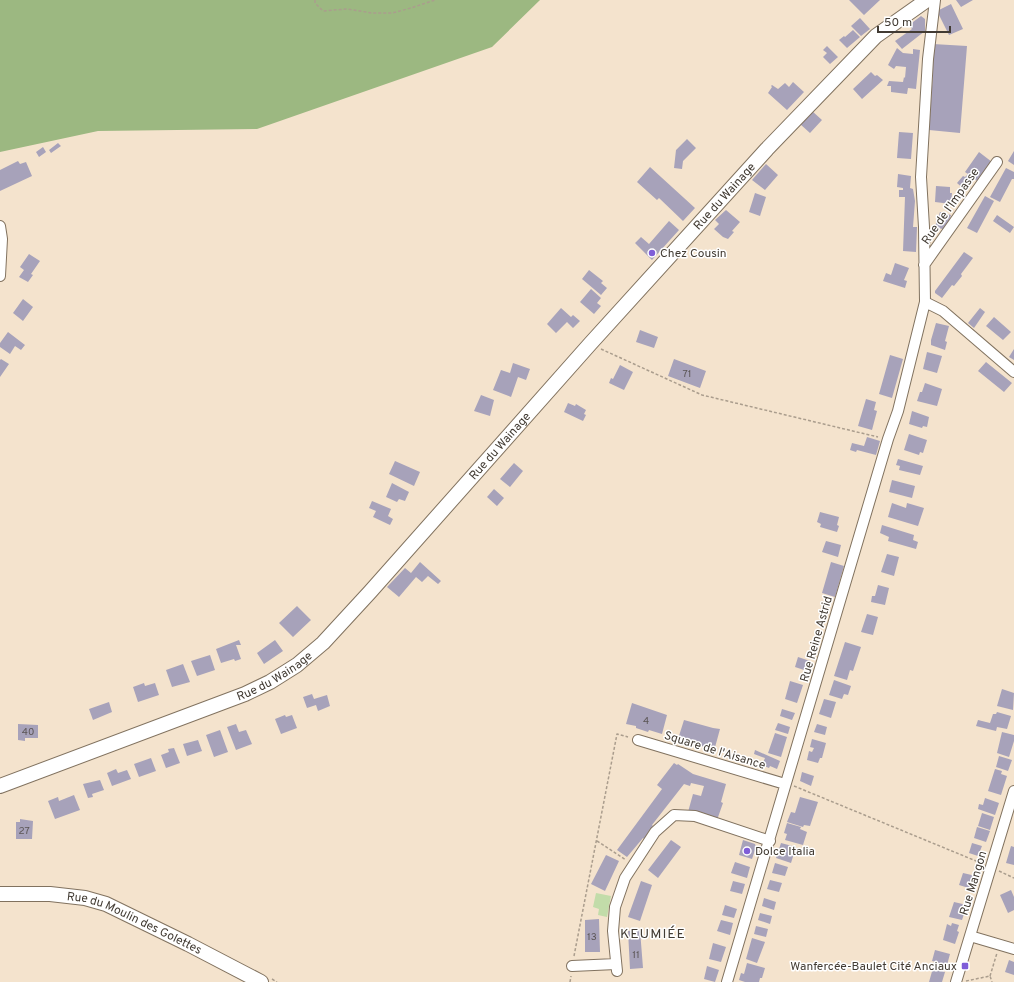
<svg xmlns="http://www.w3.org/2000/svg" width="1014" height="982" viewBox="0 0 1014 982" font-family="Overpass,sans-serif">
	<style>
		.green { fill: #c2dca9 }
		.forest { fill: #9cb881 }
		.building { fill: #a7a2ba }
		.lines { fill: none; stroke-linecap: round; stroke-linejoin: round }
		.street-casing { stroke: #81725f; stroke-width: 12 }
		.secondary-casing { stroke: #81725f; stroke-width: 16 }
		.path { stroke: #aa9d8d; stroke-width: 1.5; stroke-dasharray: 3 2; stroke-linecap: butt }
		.street { stroke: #fff; stroke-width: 10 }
		.secondary { stroke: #fff; stroke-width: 14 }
		.poi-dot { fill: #7f5dd8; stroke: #fff; stroke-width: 1.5 }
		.labels { text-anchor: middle; stroke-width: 3; stroke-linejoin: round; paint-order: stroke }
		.number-label { font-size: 10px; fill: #5b5555 }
		.street-label { font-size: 12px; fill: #423b33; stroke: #fff }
		.poi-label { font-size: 12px; fill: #423b33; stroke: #fff; text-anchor: start }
		.quarter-label { font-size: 14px; letter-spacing: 1px; fill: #423b33; stroke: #fff }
	</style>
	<rect width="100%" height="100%" fill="#f4e3cd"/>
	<path class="green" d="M596 893 611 896 607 917 598 915 599 909 593 907Z"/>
	<path class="forest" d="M0 0H540L492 47 257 129 98 131 0 152Z"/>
	<path class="building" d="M849 0H880L864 15Z
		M956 0H973L961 7Z
		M951 4 963 29 949 35 937 11Z
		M921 16 925 19V31L902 49 895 41 912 29 909 25Z
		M860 18 870 29 861 36 851 26Z
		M853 30 860 37 847 48 839 40 844 36 845 37Z
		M933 44 967 46 960 133 929 130 933 73H931Z
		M827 46 838 57 830 64 823 57 827 53 823 50Z
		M897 48 903 53 913 54V49L920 50 916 89 908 88 907 94 891 92V86H887L889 81 903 82 904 77 905 78 906 67 896 66 894 69 888 65Z
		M871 72 875 76 877 75 883 80 862 99 853 89Z
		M793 82 804 92 787 110 768 93 772 87 771 86 772 85 778 89 785 83 789 87Z
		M812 111 822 120 810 133 800 124Z
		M899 132 913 133 911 159 897 158Z
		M687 139 696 148 683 161 682 169 674 168 676 150Z
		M58 143 61 146 51 153 49 150Z
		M43 147 46 152 39 157 36 152Z
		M1014 151V165L1008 161Z
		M979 152 992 162 977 181 972 177 969 181 971 182 965 190 957 183 963 176 965 177 968 174 965 172Z
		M18 161 20 164 26 162 32 176 0 191V170Z
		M766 164 778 175 765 190 752 180Z
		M650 167 695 208 683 221 659 198 657 200 637 182Z
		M1006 168 1014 172V179H1012L1000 202 990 197Z
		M898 174 911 176 910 188 913 189 915 201 913 227H917L916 252 903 251 905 197H899V190H903V188L897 187Z
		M936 186 950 187V193H952L951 204 935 202Z
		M755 193 766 197 760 216 749 212Z
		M985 196 994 201 977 233 967 228Z
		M726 210 740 222 732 231 734 232 728 239 723 237 714 229 719 224 715 220Z
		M940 212 951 215 946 230 935 227Z
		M997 215 1014 227 1010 233 993 221Z
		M669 221 679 230 652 260 635 243 641 237 649 244Z
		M964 252 973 258 961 274 962 276 954 286 952 285 942 298 935 293V291Z
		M29 254 40 261 31 274 33 275 28 282 19 277 24 270 20 267Z
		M895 263 909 268 904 280 907 281 905 288 883 281 886 273 891 275Z
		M589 270 603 281 601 283 607 288 601 295 582 279Z
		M591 289 601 298 597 303 601 306 594 314 580 302Z
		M23 299 33 307 23 321 13 313Z
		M561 308 571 317 573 315 580 321 573 328 567 322 556 333 547 324Z
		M980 308 985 312 974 328 968 323Z
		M994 317 1011 332 1003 340 986 326Z
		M936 323 949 326 945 341 947 342 945 350 931 345V340Z
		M640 330 658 337 654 348 636 342Z
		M8 332 25 345 21 350 15 346 10 354 0 347V343Z
		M1014 349V360L1009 357Z
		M927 352 942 356 937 373 923 369Z
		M890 355 903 359 892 398 879 394Z
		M1 359 9 364 0 377V360Z
		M674 359 706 371 700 388 668 376Z
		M986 362 1012 383 1004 392 978 371Z
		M513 363 530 369 526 380 518 377 511 397 493 390 501 370 510 373Z
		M620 365 633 372 624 390 609 383 611 378 613 379Z
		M925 383 942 389 937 406 917 401 920 392H922Z
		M481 395 494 400 490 416 474 411Z
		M866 399 876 402 874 410 877 411 872 430 858 426Z
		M568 403 575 406 576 404 586 410 584 414 586 415 583 421 564 412Z
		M912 411 929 417 927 427 923 426 922 428 909 424Z
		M909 434 927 440 923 453 920 452 919 455 904 450Z
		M867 437 880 441 876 455 857 450 856 452 850 450 852 443 864 446Z
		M898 459 923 466 920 475 899 470 900 466 896 465Z
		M395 461 420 472 414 486 389 474Z
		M514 463 523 471 510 487 500 479Z
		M892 480 915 486 912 498 889 492Z
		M392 483 409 492 405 501 399 499 397 502 386 497Z
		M494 489 504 498 497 506 487 497Z
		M372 501 391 509 388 516 393 519 390 525 373 517 376 511 369 508Z
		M892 503 906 508 907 503 924 508 918 526 888 517Z
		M820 512 839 517 837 525 839 526 837 532 820 527 821 524 817 522Z
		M882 525 914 535 913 540 918 542 916 549 888 541 889 537 880 533Z
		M826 541 841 545 838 557 822 552Z
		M887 554 899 557 894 576 881 572Z
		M420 562 441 581 438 584 428 576 422 582 416 577 399 597 387 587 405 568 411 573Z
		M831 562 844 566 835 597 822 593Z
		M878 585 889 588 885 605 871 602 872 596H875Z
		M297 606 311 620 293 637 279 623Z
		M867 614 878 617 873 635 861 632Z
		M239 640 241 645H236L241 659 235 661 234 659 221 663 216 649Z
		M275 640 283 651 264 664 257 653Z
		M845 642 861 647 853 671 850 670 847 680 834 676Z
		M210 655 215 670 197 676 191 661Z
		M798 657 810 661 807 671 795 667Z
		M183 664 190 682 172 687 166 670Z
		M834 680 851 686 848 695 844 694 842 699 829 695Z
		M790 681 803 685 797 703 785 699Z
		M144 683 145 686 155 683 159 695 138 702 133 687Z
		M1002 689 1014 693 1013 710 997 706Z
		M312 694 314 699 327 695 330 706 318 711 316 705 307 708 303 697Z
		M824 699 836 702 831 718 819 714Z
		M109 702 112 712 93 720 89 709Z
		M632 703 667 715 662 734 649 730 648 732 636 728V726L626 724Z
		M782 709 795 713 792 720 780 716Z
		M997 712 1011 716 1007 729 997 727 996 731 976 726 978 720 990 723 993 714H996Z
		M285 715 286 717 292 715 297 728 281 734 275 719Z
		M684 720 713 728 720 729 714 751 707 749 708 748 678 739Z
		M778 723 790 727 788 734 775 730Z
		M18 724 38 725V738H25V741L18 740Z
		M236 724 239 732 246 730 252 744 236 750 227 727Z
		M817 724 827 727 825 735 814 732Z
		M220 730 228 752 214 757 206 735Z
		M1002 732 1014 735V741L1009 757 997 753Z
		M775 733 787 737 781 757 768 753Z
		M812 739 826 743 822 758H820L818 763 807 760 809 751 812 752 814 748 810 747Z
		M198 740 202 751 187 756 183 744Z
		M174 748 180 763 166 768 161 755 169 752 168 749Z
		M755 750 780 761 777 769 770 766 769 768 762 765 765 758 754 754Z
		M999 756 1012 760 1008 771 996 767Z
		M151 758 156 771 139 777 134 764Z
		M674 763 677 765 678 764 693 774 726 784 721 802 723 803 717 820 688 812 693 794 701 796 704 786 691 783 690 786 684 784 652 825 653 826 644 839 643 838 627 857 617 850 662 789 657 785Z
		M116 769 118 773 127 770 131 779 112 786 107 773Z
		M995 769 1002 771 1001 774 1007 776 1001 795 988 791Z
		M802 772 814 776 811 786 800 781Z
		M100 780 104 790 92 794 93 797 88 798 83 784Z
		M74 795 80 810 55 819 48 801 58 797 59 801Z
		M800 797 818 802 810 826 804 825 803 827 787 822 791 812 795 813Z
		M985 798 999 803 995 815 978 809 979 804 983 805Z
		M982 813 994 817 990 830 978 826Z
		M20 819 33 821 32 839H16V822H20Z
		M787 823 801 827 800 829 807 832 803 845 785 840 787 834 784 833Z
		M977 827 990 831 986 842 974 838Z
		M671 840 681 847 658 878 648 870Z
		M743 840 755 844 756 847 752 859 739 855Z
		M781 843 796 847 791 863 776 858Z
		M972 843 982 846 978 856 969 853Z
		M1011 846 1014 847V865L1006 863Z
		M606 855 619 861 605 891 591 884Z
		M735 862 750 867 747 878 731 873Z
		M775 863 788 867 785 876 772 873Z
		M963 873 976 876 972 889 959 885Z
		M770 880 782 883 779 892 767 889Z
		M641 881 652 885 640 921 628 917Z
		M733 881 745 884 742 894 730 891Z
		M1011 890 1014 897V910L1008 913 1000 895Z
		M764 898 776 902 774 910 762 906Z
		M954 902 967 905 962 920 949 917Z
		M725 905 737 909 734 918 722 915Z
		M760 913 772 916 770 924 758 920Z
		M599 919 600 952H585V920Z
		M721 920 733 923 730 935 717 931Z
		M952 923 959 925 957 931 959 932 955 944 943 940 947 924 951 926Z
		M756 926 768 929 766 937 754 934Z
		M640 930 643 968 630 969 628 931Z
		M752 938 765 942 757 963 746 959Z
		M713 943 726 947 721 962 709 959Z
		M935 950 950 954 947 965 932 961Z
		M1009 960 1014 962V975L1005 972Z
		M747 963 765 968 762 978H760L759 982H745L739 980 741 973 744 974Z
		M707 966 719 970 715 982 704 979Z
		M933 968 945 972 942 982H929Z"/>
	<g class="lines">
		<g class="street-casing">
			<path id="street" d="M0 226 2 239 0 276
				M924 265 997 162
				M925 302 943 311 1014 372
				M638 740 785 784
				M970 936 1014 949
				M572 966 616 964
				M617 971 613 931 615 907 625 878 655 832 674 815 695 816 770 841
				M727 982 888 439 898 411 925 302 924 227 921 177 928 59 935 0
				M956 982 1014 791"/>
		</g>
		<g class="secondary-casing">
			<g id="secondary">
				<path id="s1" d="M0 786 245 694 270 682 297 665 323 643 370 592 590 344 767 149 876 36 927 0"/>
				<path id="s2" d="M0 894H50L85 898 106 904 188 944 261 982"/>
			</g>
		</g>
		<path class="path" d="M315 0V3L323 11 347 9 372 13H392L411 8 435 0
			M601 349 702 395 878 437
			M794 786 981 863
			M597 841 626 860
			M999 871 1014 878
			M574 956 617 734 628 737
			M990 976 997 953
			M272 979 277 982
			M966 981 990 976 992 982
			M570 982 571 976"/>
		<use href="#street" class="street"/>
		<use href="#secondary" class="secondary"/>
	</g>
	<g class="poi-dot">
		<circle cx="652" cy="253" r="4"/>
		<circle cx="747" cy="851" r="4"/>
		<rect x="961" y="962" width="8" height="8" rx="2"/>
	</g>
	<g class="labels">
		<g class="number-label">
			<text x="687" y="377">71</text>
			<text x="646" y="724">4</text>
			<text x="28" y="735">40</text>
			<text x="24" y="834">27</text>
			<text x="592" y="940">13</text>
			<text x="636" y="958">11</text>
		</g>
		<g class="street-label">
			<text dy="4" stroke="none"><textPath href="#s1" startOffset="956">Rue du Wainage</textPath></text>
			<text transform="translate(950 206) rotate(-55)" y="4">Rue de l'Impasse</text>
			<text dy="4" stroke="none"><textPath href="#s1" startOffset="620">Rue du Wainage</textPath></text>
			<text transform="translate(816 639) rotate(-74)" y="4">Rue Reine Astrid</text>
			<text dy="4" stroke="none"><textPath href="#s1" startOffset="296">Rue du Wainage</textPath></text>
			<text transform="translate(715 750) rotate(17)" y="4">Square de l'Aisance</text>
			<text transform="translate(973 883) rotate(-73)" y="4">Rue Mangon</text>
			<text dy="4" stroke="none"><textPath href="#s2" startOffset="140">Rue du Moulin des Golettes</textPath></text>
		</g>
		<g class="poi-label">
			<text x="660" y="257">Chez Cousin</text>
			<text x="755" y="855">Dolce Italia</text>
			<text x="957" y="970" text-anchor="end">Wanfercée-Baulet Cité Anciaux</text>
		</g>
		<g class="quarter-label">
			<text x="653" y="938">KEUMIÉE</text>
		</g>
	</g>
	<path d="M878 26v6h72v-6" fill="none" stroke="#423b33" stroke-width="2"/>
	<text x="884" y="26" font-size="12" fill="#423b33" stroke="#ffffff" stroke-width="3" paint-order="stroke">50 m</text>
</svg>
